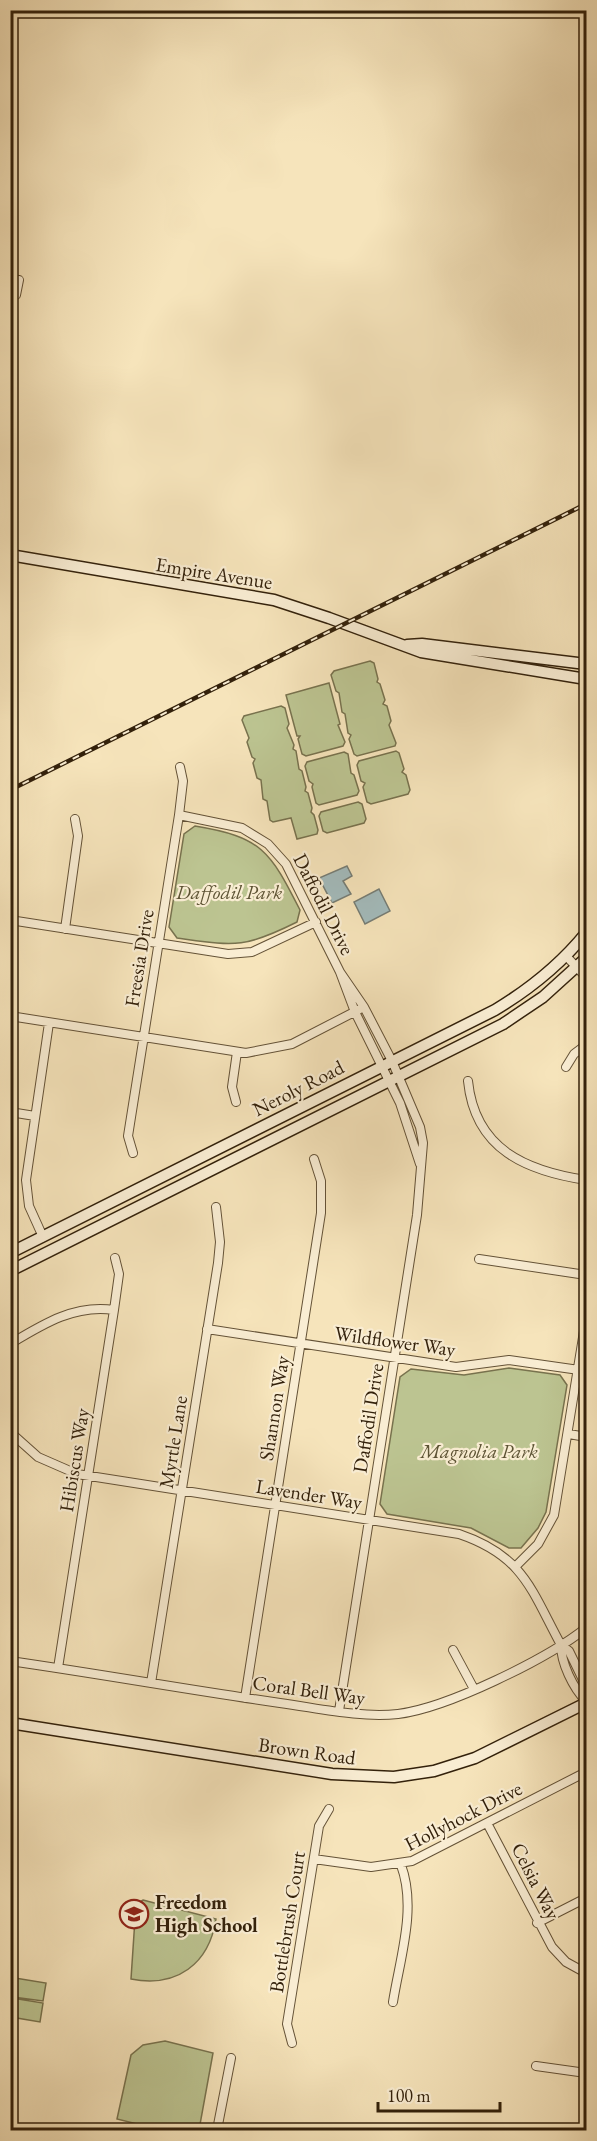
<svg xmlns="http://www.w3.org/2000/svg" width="597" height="2141" viewBox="0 0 597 2141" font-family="'EB Garamond',serif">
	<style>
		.green { fill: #bcc491; stroke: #78724e; stroke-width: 1.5 }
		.water { fill: #a3bbbc; stroke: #767d75; stroke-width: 1.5 }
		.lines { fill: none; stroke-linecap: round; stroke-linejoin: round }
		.street-casing { stroke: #645237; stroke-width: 10 }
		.secondary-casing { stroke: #33210b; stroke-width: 13 }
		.street { stroke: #f9edd3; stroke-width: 8 }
		.secondary { stroke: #f9edd3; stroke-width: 10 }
		.rail-casing { stroke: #33210b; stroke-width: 4.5 }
		.rail { stroke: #f9edd3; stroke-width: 2; stroke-dasharray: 7; stroke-linecap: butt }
		.labels { text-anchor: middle; stroke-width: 4.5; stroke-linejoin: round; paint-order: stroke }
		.street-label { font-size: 20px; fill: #33210b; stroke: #f9edd3 }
		.park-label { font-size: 20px; font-style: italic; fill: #5c5233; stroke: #f9edd3 }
		.poi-label { font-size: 20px; font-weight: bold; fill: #33210b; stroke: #f9edd3; text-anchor: start }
	</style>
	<rect width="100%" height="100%" fill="#f6e4bb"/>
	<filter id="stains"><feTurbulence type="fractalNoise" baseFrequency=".00333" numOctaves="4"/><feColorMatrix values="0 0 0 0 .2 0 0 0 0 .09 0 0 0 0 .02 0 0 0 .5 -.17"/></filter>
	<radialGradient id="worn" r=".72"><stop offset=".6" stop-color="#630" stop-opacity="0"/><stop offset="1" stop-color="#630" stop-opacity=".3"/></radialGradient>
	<path class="green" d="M370 661 374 663 378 679 377 682 380 684 385 700 383 704 387 706 391 721 389 725 396 743 395 746 357 756 354 754 349 739 351 735 348 733 345 714 342 712 339 693 336 691 331 675 334 671Z
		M329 683 340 724 338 725 345 742 343 746 306 756 302 754 298 739 300 736H297L286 695Z
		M281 706 285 708 289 724 287 728 294 745 293 749 296 751 299 769 302 771 306 787 305 791 308 793 312 808 311 812 314 815 318 830 317 834 297 839 291 818 273 822 270 820 267 801 263 799 261 780 257 778 253 763 255 759 252 757 247 742 249 738 242 720 244 716Z
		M396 751 399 753 404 769 402 772 406 775 410 790 408 794 371 804 367 802 363 787 365 783 361 781 357 765 359 761Z
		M344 752 348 754 351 773 354 775 359 791 357 795 319 805 316 803 312 787 313 784 309 781 305 766 307 762Z
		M358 802 362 804 366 819 364 823 327 833 323 831 319 816 321 812Z
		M195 826C262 837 270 851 300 910L297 922C243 949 235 946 177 938L169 927 184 834Z
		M411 1369 464 1375 509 1368 560 1375 567 1385 546 1512 538 1528 521 1548H509L471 1528 387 1514 380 1504 400 1377Z
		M143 1900 216 1919C209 1964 177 1988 131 1979L136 1904Z
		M15 1978 46 1983 43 2001 13 1997Z
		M12 1998 43 2003 40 2022 11 2017Z
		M165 2041 213 2053 199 2130H161L117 2119 131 2055 143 2045Z
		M11 2123 61 2130H11Z"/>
	<path class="water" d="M347 866 352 876 343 881 351 894 332 903 319 878Z
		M379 889 390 911 365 924 354 902Z"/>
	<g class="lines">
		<g class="street-casing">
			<path id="street" d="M10 279 19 280 16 295 10 294
				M179 815 242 828 268 844 286 864 340 972 355 1012 400 1103 420 1164
				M10 920 228 954 252 952 316 922
				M65 929 78 836 75 819
				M566 956 586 977
				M10 1016 246 1053 292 1044 360 1009
				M566 1067 574 1054 586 1045
				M468 1081C475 1150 527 1171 586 1180
				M236 1102 232 1087 237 1052
				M10 1112 35 1116
				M133 1153 128 1136 179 815 183 781 180 767
				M43 1237 29 1206 26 1180 49 1023
				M479 1259 586 1275
				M207 1329 456 1367 509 1360 579 1370
				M10 1344C43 1324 75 1304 114 1310
				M10 1432 38 1457 77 1474 459 1534C524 1556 531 1590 561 1645L569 1651 586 1686
				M569 1434 586 1437
				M516 1566 538 1544 554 1515 586 1319
				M561 1645C561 1663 573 1688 586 1701
				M453 1650 474 1689
				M10 1661C100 1674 190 1690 280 1703 318 1708 359 1718 398 1714 447 1708 547 1659 586 1628
				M58 1668 114 1310 119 1274 115 1258
				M151 1683 218 1263 220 1242 216 1207
				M245 1698 321 1213V1181L314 1159
				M339 1711 417 1215 423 1143 420 1127 392 1061 364 1007 340 972
				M487 1823 552 1947 566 1962 586 1973
				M314 1859 371 1867 412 1861 586 1772
				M537 1923 586 1898
				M393 2002C400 1958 417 1908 401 1865
				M292 2043 287 2024 319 1826 329 1809
				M536 2066 586 2073
				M217 2130 231 2058"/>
		</g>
		<g class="secondary-casing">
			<path id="secondary" d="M10 555 274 600 329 618 421 652 586 679
				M407 645 422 644 586 664
				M10 1253 495 1010C530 989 560 965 586 933
				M10 1271 503 1024 543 997 586 958
				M10 1723 332 1774 394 1777 434 1771 475 1758 586 1703"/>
		</g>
		<use href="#street" class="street"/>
		<use href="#secondary" class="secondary"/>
		<g class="rail-casing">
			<path id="rail" d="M10 790 586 504"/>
		</g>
		<use href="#rail" class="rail"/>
	</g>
	<defs>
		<g id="school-ring" transform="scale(1.5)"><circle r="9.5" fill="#f9edd3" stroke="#8f2418" stroke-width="1.5"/><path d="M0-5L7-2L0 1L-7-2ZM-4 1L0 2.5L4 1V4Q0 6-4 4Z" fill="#8f2418"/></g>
	</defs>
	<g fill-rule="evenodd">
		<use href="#school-ring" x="134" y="1914"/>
	</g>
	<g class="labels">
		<g class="street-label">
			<text transform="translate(214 573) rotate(9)" y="7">Empire Avenue</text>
			<text transform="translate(324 904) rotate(63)" y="7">Daffodil Drive</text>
			<text transform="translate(139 958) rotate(-81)" y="7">Freesia Drive</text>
			<text transform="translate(298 1088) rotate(-27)" y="7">Neroly Road</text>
			<text transform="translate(395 1341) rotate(8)" y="7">Wildflower Way</text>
			<text transform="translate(274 1408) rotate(-81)" y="7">Shannon Way</text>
			<text transform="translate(368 1418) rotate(-81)" y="7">Daffodil Drive</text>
			<text transform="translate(173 1442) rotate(-81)" y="7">Myrtle Lane</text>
			<text transform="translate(74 1460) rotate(-81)" y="7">Hibiscus Way</text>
			<text transform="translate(309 1494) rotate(9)" y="7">Lavender Way</text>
			<text transform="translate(309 1690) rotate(8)" y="7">Coral Bell Way</text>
			<text transform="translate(307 1751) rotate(8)" y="7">Brown Road</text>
			<text transform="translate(463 1816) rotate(-27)" y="7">Hollyhock Drive</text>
			<text transform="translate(536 1881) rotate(63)" y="7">Celsia Way</text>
			<text transform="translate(287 1922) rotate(-81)" y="7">Bottlebrush Court</text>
		</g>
		<g class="park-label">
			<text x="229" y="899">Daffodil Park</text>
			<text x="479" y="1458">Magnolia Park</text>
		</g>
		<g class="poi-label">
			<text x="155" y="1909">Freedom<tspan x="155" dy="23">High School</tspan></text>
		</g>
	</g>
	<rect width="597" height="2141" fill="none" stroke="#f6e4bb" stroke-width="36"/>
	<rect x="12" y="12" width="573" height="2117" fill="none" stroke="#33210b" stroke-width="3"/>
	<rect x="18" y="18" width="561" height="2105" fill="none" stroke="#33210b" stroke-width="1.5"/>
	<path d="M378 2102v9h122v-9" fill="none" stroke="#33210b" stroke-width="3"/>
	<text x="387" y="2102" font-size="18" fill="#33210b" stroke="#f9edd3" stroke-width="4.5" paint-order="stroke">100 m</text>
	<rect width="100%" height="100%" filter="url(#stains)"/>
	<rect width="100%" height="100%" fill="url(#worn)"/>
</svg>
